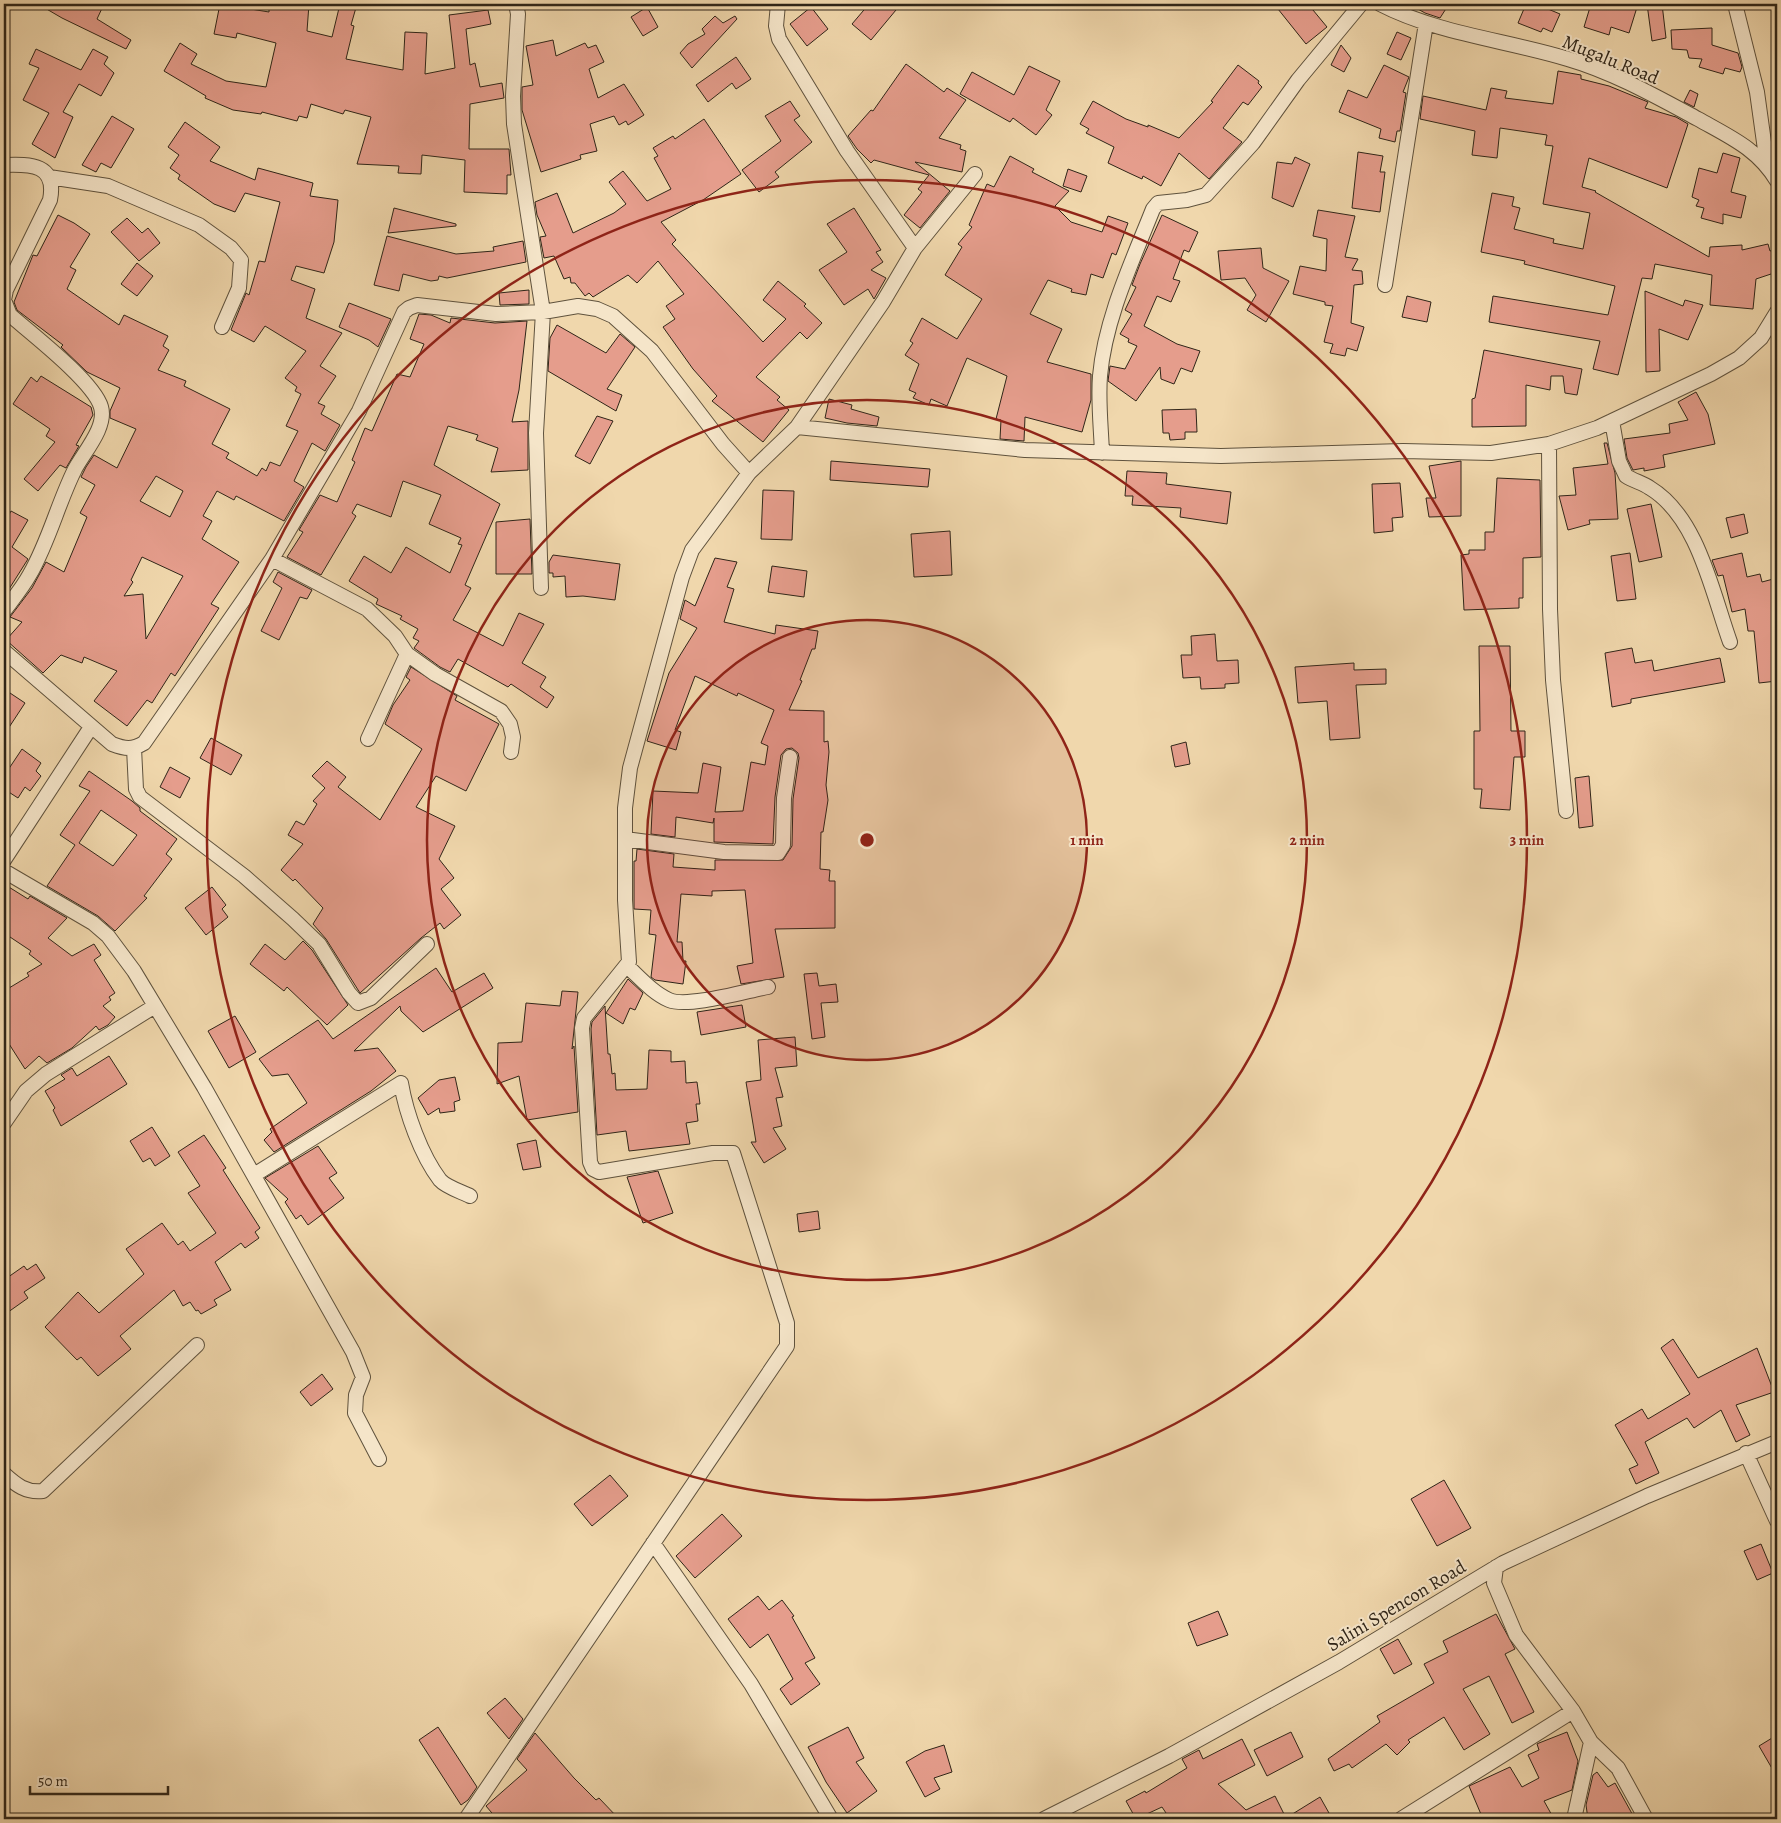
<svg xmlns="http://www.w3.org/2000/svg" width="1781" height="1823" viewBox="0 0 1781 1823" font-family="Alegreya,serif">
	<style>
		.building { fill: #e59d8c; stroke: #2f2518; fill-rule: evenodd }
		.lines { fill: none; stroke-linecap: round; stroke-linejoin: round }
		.street-casing { stroke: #5f523d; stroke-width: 16 }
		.street { stroke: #f5e5c9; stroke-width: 14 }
		.ring { fill: none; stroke: #8f2418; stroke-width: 2.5 }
		.labels { text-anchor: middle; stroke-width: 4; stroke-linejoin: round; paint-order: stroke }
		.street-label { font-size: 19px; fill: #2f2518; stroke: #f5e5c9 }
		.centre { fill: #8f2418; stroke: #f5e5c9; stroke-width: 2.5 }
		.ring-label { font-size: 15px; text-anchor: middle; font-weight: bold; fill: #8f2418; stroke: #f5e5c9; stroke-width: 4; stroke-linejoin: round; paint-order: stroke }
	</style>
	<rect width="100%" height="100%" fill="#f0d7ac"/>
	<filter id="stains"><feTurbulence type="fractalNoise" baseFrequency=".004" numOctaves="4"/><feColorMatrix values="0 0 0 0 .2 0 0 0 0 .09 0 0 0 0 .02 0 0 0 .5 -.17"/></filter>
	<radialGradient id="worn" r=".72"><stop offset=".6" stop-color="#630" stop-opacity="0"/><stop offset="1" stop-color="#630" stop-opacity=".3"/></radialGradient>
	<path class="building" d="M38 4H104L97 19 131 40 126 49 62 18Z
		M220 4 269 12V4H309L307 31 332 37 340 4H357L351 25 354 26 346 59 403 70 405 32 427 33 425 74 455 68 449 15 488 10 491 24 466 29 470 65 475 63 480 87 502 83 504 98 470 104 469 149H509L511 175H507V194L464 192 465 160 422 155 421 174 398 173 399 166 357 164 371 117 345 110 343 114 311 104 307 118 299 116 297 121 262 112 261 114 233 110 205 98 206 96 164 71 180 43 197 54 191 64 226 81 266 87 276 43 237 33 236 38 214 34Z
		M869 4H901L871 40 852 24Z
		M1274 4H1308L1327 27 1306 44Z
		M1409 4H1449L1440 18 1425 13Z
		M1526 4H1536L1560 14 1552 32 1543 28 1541 32 1518 23Z
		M1591 4H1638L1629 33 1611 27 1609 35 1584 27Z
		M1647 4H1662L1666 38 1652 41Z
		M647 7 658 27 643 36 631 17Z
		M811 7 828 29 807 46 790 24Z
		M715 16 723 23 735 16 737 19 692 68 680 53 688 44 705 34 702 29Z
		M1712 28V45L1738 53 1742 67 1740 72 1725 68 1723 74 1699 67 1702 59 1689 58 1687 50 1672 49 1671 30Z
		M1397 32 1411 38 1401 60 1387 54Z
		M553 40 556 56 585 43 588 48 596 45 604 62 589 69 598 98 624 84 644 115 628 125 626 121 619 125 614 116 590 124 597 151 580 155 581 159 541 172 522 110V87L533 85 526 46Z
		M1341 45 1351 58 1344 72 1331 65Z
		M36 49 81 70 93 49 108 57 104 64 114 73 101 96 79 84 63 112 73 117 55 158 32 144 49 113 23 100 39 68 29 64Z
		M736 57 751 79 736 89 732 83 708 102 696 85Z
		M906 64 944 92 947 88 966 100 939 138 961 145 960 149 966 151 962 172 915 162 950 191 920 228 904 215 922 192 918 189 929 175 874 160 871 163 857 149 848 136 871 110 873 111Z
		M1238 65 1259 81 1258 83 1262 87 1248 105 1243 102 1223 128 1242 142 1209 179 1179 153 1161 186 1143 176 1142 179 1129 173 1108 163 1114 147 1086 133 1089 129 1080 124 1093 101 1126 119 1148 127V125L1179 138 1213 102 1211 101Z
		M1384 65 1409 77 1403 92 1406 93 1400 131H1397L1395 142 1379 138 1381 129 1339 112 1348 90 1367 98Z
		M1029 66 1060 81 1046 110 1052 115 1036 135 1013 118 1010 122 960 94 972 72 1014 95Z
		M1558 71 1581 75V79L1609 86 1648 102 1645 108 1676 117 1688 124 1667 188 1589 158 1582 187 1596 191 1595 192 1709 257 1710 247 1742 245V250L1768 244 1770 251 1774 250 1777 259V272L1756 279 1753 309 1710 305 1712 275 1655 264 1652 279 1642 278 1618 375 1593 369 1600 341 1489 322 1493 296 1608 315 1615 286 1524 264 1525 261 1481 252 1492 193 1514 197 1512 206 1520 208 1514 229 1554 239 1553 243 1583 249 1590 213 1543 204 1553 146 1545 145 1547 135 1500 128 1497 158 1472 155 1475 131 1420 119 1423 96 1486 110 1491 88 1507 91 1505 98 1553 104Z
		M1690 90 1698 94 1694 107 1684 102Z
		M790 101 800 116 794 120 812 142 775 172 779 177 759 192 742 170 781 141 765 116Z
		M112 116 134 129 111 168 101 163 96 172 82 165Z
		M704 119 741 174 703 200 661 222 676 240 672 244 763 342 786 319 763 300 778 281 806 304 804 306 822 323 807 339 800 332 756 377 780 397 777 400 789 410 763 442 712 401 717 396 693 369 663 327 675 319 666 306 684 294 658 261 637 283 628 275 593 297 589 293 585 296 575 283H571L570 277 564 279 554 256 544 258 540 237 546 236 537 215 535 202 557 193 573 233 614 213 626 204 609 182 623 171 647 201 671 189 654 158 658 156 653 148 673 136 675 139Z
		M185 122 220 147 210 161 255 180 258 168 313 183 310 196 338 200 334 242 324 273 296 266 291 280 315 289 306 318 342 333 320 366 336 376 318 403 325 406 321 414 340 425 325 451 312 443 294 481 304 487 284 521 236 496 234 500 217 491 203 516 212 521 202 539 239 562 211 604 219 608 175 676 171 673 152 703 147 700 127 726 94 701 117 671 84 657 82 663 61 655 43 673 6 640 22 622 10 617 32 588 46 562 64 572 87 517 80 513 95 485 81 477 86 467 94 455 117 468 136 429 110 418V411L120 388 87 372 61 347 63 345 17 310 14 302 33 255 37 256 58 215 74 223 90 234 70 267 76 270 67 289 119 325 124 315 168 336 163 346 169 350 158 370 186 381 184 386 230 409 212 444 229 453 226 458 257 476 262 468 266 471 270 462 280 466 298 431 286 426 301 394 295 391 297 387 285 378 306 351 265 326 254 342 231 330 246 293 249 295 259 261 265 262 280 202 245 193 235 212 214 204 178 179 180 175 170 168 179 155 168 147ZM156 476 183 491 170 517 140 501ZM142 557 183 576 146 639 143 594 124 596 133 582 131 580Z
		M1358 152 1383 156 1380 172H1385L1380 212 1352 208Z
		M1723 153 1740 158 1731 192 1746 196 1741 218 1723 214V224L1701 218 1704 208 1696 206 1699 200 1692 197 1699 168 1717 173Z
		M1010 156 1034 169 1032 172 1069 191 1055 206 1071 222 1102 232 1108 216 1128 223 1116 255 1112 253 1103 278 1091 274 1086 295 1071 292 1072 289 1048 280 1030 314 1062 329 1047 362 1091 374V400L1082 432 1025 417 1024 441 1000 439 1001 420 996 419 1007 376 967 358 947 406 931 399 929 405 913 398 916 393 909 390 919 364 905 355 913 343 910 341 922 318 957 339 982 299 945 275 962 247 958 244 972 227 969 225 987 184 994 187Z
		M1295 157 1310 164 1293 207 1272 198 1277 162 1292 164Z
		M1068 169 1087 176 1081 192 1063 186Z
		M394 208 456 224V226L388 233Z
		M854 208 881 250 876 252 883 262 871 270 886 278 874 299 868 289 844 305 819 270 847 252 827 224Z
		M1318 210 1355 216 1345 257 1358 259 1352 270 1362 271 1363 284 1354 285 1351 323 1364 327 1357 351 1347 348 1345 356 1330 353 1333 344 1324 342 1333 306 1325 305V302L1293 294 1300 266 1326 271 1327 239 1313 236Z
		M1162 215 1198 232 1189 252 1184 250 1173 279 1180 281 1171 302 1157 296 1144 326 1177 344 1200 351 1192 372 1181 368 1174 384 1161 379 1160 367 1136 401 1108 381 1110 366 1125 369 1137 346 1128 342 1129 339 1120 334 1132 314 1125 310 1136 287 1132 285 1140 264Z
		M127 218 142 233 148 228 160 243 139 261 111 232Z
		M387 236 456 254 494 251 493 247 523 241 526 262 447 278 439 276 438 280 431 281 403 274 399 291 374 285Z
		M1261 248 1263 268 1289 281 1266 322 1247 310 1256 295 1245 278 1221 280 1218 251Z
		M137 263 153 276 137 296 121 284Z
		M529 290V304L500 305 499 293Z
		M1645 291 1683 306 1685 300 1703 305 1688 340 1659 329 1660 371 1646 372Z
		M1407 296 1431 302 1427 322 1402 317Z
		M349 303 391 319 378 347 369 340 339 327Z
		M419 314 431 315 450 323 451 318 495 323 527 321 519 390 512 422 528 421V470L491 472 498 448 476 440 478 435 448 426 434 465 500 504 465 585 471 588 453 620 503 646 519 613 544 624 522 663 546 677 540 687 554 697 547 708 511 684 508 687 458 659 450 672 440 667 414 648 419 641 413 638 418 629 400 619 402 616 376 604 378 599 349 581 364 556 391 573 406 547 450 573 462 545 458 544 461 538 429 524 441 495 403 481 391 517 357 504 352 513 356 516 321 575 287 557 303 532 299 530 320 495 337 502 355 462 352 460 365 428 372 431 397 374 410 377 424 344 410 339Z
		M557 325 606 353 620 334 635 347 607 389 622 395 616 411 548 371 550 338Z
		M1484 350 1582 369 1577 395 1565 393 1563 376H1551L1550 390 1526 385V426L1472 427V399L1475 398Z
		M41 376 91 407 93 415 76 445 79 446 66 468 60 465 38 491 24 479 55 442 46 436 50 429 13 404 31 377 37 382Z
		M1696 392 1708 414 1715 444 1663 455 1665 467 1644 471V468L1633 470 1627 458 1624 439 1670 433 1669 424 1688 420 1678 402Z
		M829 399 852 405 851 409 879 417 877 426 847 423 825 418Z
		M1196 409 1197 432H1185V439L1170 440 1169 433H1163L1162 410Z
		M597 416 613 421 590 464 575 456Z
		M1604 443H1607L1615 473 1618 519 1589 520 1590 524 1568 530 1559 496 1576 495 1573 468 1608 464Z
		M831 461 930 469 928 487 830 480Z
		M1461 461V516L1429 517 1426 498H1436L1429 466Z
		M1127 471 1167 473 1166 484 1231 492 1227 524 1180 517 1181 508 1132 505 1133 496H1125Z
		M1497 478 1540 480 1541 557 1523 558V598H1519V608L1464 610 1461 555 1469 554V550H1485V532H1494Z
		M1400 483 1403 517 1392 518 1393 531 1374 533 1372 484Z
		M763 490 794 491 792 540 761 539Z
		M1651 504 1662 557 1639 562 1627 509Z
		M11 511 28 520 12 547 28 559 4 597V524Z
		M1744 514 1748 533 1731 538 1726 518Z
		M530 519 532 574H496V522Z
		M950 531 952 575 914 577 911 534Z
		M1630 553 1636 599 1617 601 1611 556Z
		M1742 553 1747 577 1760 574 1762 582 1777 578V602L1775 603 1777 681 1759 683 1754 631H1748L1745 609 1732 612 1723 575 1718 576 1712 560Z
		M553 555 620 564 615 600 583 596 566 597 565 576 553 577V573H549V562Z
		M715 558 737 562 727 587 734 589 724 622 775 634 776 625 818 631 815 649H812L800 680 802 681 789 710 824 711V742L828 741 829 752 826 785 828 800 823 832H821L820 869 830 870 829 881H835V928L775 929 784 977 741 984 737 966 753 963 745 890 712 891V896L681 894 677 942H682L683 961H686L683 984 655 980 651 977 656 935 649 934 651 910 634 909V861H636L637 849 674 854 673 867 715 870V860H783L792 846 793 799 799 758 798 753 792 748 786 749 781 755 775 797 773 844 714 842V818L713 823 676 817 675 837 651 834 653 791 698 793 703 763 721 767 715 812 743 811 751 762 765 765 768 746 761 743 774 710 738 693 737 696 695 676 675 730 681 732 676 750 647 741 669 673 697 628 680 619 685 600 695 606Z
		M772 566 807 571 804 597 768 592Z
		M278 572 312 590 307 599 300 597 279 640 261 631 282 588 273 582Z
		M1215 634 1217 661 1238 660 1239 683 1225 684V688L1201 689 1200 677 1183 678 1181 655H1192L1191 636Z
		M1479 646H1510L1511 731H1525V757H1514L1510 810 1480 808 1482 789H1474V731H1480Z
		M1632 648 1635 663 1652 660 1654 671 1720 658 1725 682 1631 699V703L1612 707 1605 653Z
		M1354 663V670L1386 669V684L1356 685 1360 738 1330 740 1327 701 1298 703 1295 667Z
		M411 667 457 696 455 700 499 724 466 791 436 776 416 807 455 826 439 859 454 878 441 889 461 915 444 929 440 923 421 938 360 993 326 939 313 924 323 908 295 879 293 881 281 870 303 844 288 835 296 821 304 825 317 804 313 801 325 788 312 776 327 761 346 777 338 787 380 820 422 749 385 724 393 705 410 680 406 677Z
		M4 689 25 703 4 735Z
		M211 738 242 755 231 775 200 758Z
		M1186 742 1190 764 1175 767 1171 746Z
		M22 749 41 763 36 771 41 776 30 791 25 787 18 798 4 789V776Z
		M170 767 190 778 180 798 160 787Z
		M89 771 132 801 140 808V811L177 839 166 854 172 859 144 896 147 898 115 931 98 916 47 886 75 845 60 835 90 791 79 786ZM101 810 137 835 113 866 79 843Z
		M1589 776 1593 826 1579 828 1575 778Z
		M4 884 28 899 30 896 67 918 48 938 72 956 94 944 101 955 94 960 115 993 109 997 111 1000 103 1006 115 1017 108 1025 99 1030 96 1026 72 1048 47 1063 39 1056 25 1069 4 1036V991L29 976 27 973 42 964 29 954 31 951 4 933Z
		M212 887 226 905 222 909 228 917 206 935 185 908Z
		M303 941 312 950 348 1005 327 1025 287 987 284 991 250 964 265 944 285 960Z
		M436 968 452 992 484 973 493 988 423 1032 401 1011 400 1006 354 1051 378 1048 396 1071 371 1091 274 1152 264 1140 272 1132 270 1129 307 1103 288 1074 272 1076 259 1059 318 1020 333 1039Z
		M817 973 819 986 836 984 838 1002 821 1003 825 1037 812 1039 804 974Z
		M628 979 643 993 635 1010 630 1008 623 1024 606 1013Z
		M562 991 578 992 572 1049 574 1046 578 1112 527 1120 519 1076 497 1084 498 1043 522 1042 526 1003 560 1006Z
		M742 1005 746 1027 701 1035 697 1012Z
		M605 1006 608 1054H610L612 1074 615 1073 616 1090 647 1089 649 1050 671 1051V1062L685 1061 686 1083 697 1082 700 1104H696L698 1121 686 1123 690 1144 629 1151 626 1131 597 1135 591 1029 592 1022Z
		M235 1016 256 1052 229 1068 208 1031Z
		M795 1037 797 1066 775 1068 783 1097 776 1098 782 1126 773 1128 786 1149 764 1163 751 1142H756L746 1082 761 1080 758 1040Z
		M109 1056 127 1084 61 1126 53 1110 55 1108 45 1091 65 1079 61 1075 72 1068 77 1076Z
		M455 1077 460 1100 454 1102 455 1111 440 1113 439 1108 428 1115 418 1098 439 1080Z
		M152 1127 170 1156 155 1166 150 1158 143 1162 130 1141Z
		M204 1135 226 1168 223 1170 260 1228 255 1232 259 1238 245 1248 241 1243 215 1262 231 1290 214 1300 217 1305 201 1314 198 1310 196 1311 190 1302 183 1306 174 1290 120 1336 131 1349 98 1376 81 1357 77 1360 45 1327 78 1292 99 1313 144 1274 126 1249 162 1223 178 1245 183 1241 190 1251 216 1233 188 1193 200 1186 178 1152Z
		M536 1140 541 1167 523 1170 517 1144Z
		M318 1146 337 1173 329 1178 344 1198 308 1225 301 1215 296 1219 285 1202 288 1199 265 1178Z
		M658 1171 673 1213 643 1223 627 1177Z
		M818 1211 820 1229 799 1232 797 1214Z
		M36 1264 45 1278 24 1292 28 1298 4 1315V1280L24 1266 27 1270Z
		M1673 1339 1698 1378 1757 1348 1774 1392 1736 1405 1750 1435 1736 1442 1721 1410 1694 1428 1687 1418 1645 1442 1659 1473 1636 1484 1629 1469 1638 1465 1615 1425 1642 1409 1648 1419 1690 1394 1661 1348Z
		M322 1374 333 1389 311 1406 300 1392Z
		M610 1475 628 1496 592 1526 574 1504Z
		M1444 1480 1471 1528 1437 1546 1411 1499Z
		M722 1514 742 1536 695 1578 676 1556Z
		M1761 1544 1773 1573 1757 1580 1744 1551Z
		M758 1596 769 1610 782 1600 794 1616 792 1617 815 1658 805 1663 820 1684 791 1705 780 1689 793 1679 768 1634 750 1648 728 1619Z
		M1218 1611 1228 1635 1197 1646 1188 1623Z
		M1496 1614 1515 1649 1505 1654 1534 1712 1512 1723 1489 1676 1463 1689 1490 1734 1464 1750 1444 1717 1408 1740 1410 1742 1397 1755 1386 1744 1352 1768 1349 1764 1334 1771 1328 1759 1380 1722 1377 1716 1434 1683 1424 1664 1448 1652 1443 1641Z
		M1398 1639 1412 1664 1394 1674 1380 1649Z
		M505 1698 523 1719 509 1739 487 1713Z
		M438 1727 477 1787 468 1800 461 1805 419 1740Z
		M848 1727 864 1758 856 1762 877 1791 847 1813 826 1782 808 1747Z
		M1291 1732 1303 1757 1267 1776 1254 1750Z
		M1567 1732 1578 1761 1572 1790 1544 1801 1554 1819H1483L1469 1786 1510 1767 1522 1787 1539 1778 1528 1755 1539 1750 1537 1744 1539 1743Z
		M535 1733 574 1778 596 1800 599 1798 619 1819H497L486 1806 527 1770 517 1759Z
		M1777 1735V1777L1759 1746Z
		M1242 1739 1255 1765 1218 1784 1246 1810 1275 1796 1286 1818 1320 1797 1329 1813 1319 1819H1170L1162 1807 1136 1819 1126 1801 1145 1791 1146 1793 1187 1768 1182 1759 1199 1750 1203 1759Z
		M944 1745 952 1772 934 1778 940 1789 925 1797 906 1762 925 1751Z
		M1597 1772 1608 1787 1615 1783 1635 1819H1588L1586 1805 1593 1775Z"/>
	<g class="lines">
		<g class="street-casing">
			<path id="street" d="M516 4 518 14 513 96 514 124 543 312 536 433 541 588
				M778 4 776 26 779 39 847 151 915 248
				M1380 4C1438 34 1506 40 1568 59 1613 72 1657 97 1698 119 1730 137 1758 149 1777 181
				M1735 4 1757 92 1767 164
				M4 165C31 164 57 164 50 200L6 290 4 300 10 315C32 334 94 382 101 407 107 427 84 452 75 469 58 503 49 541 30 574 23 587 13 599 4 611
				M49 177 108 186 199 225 231 248 241 260 239 288 222 327
				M1385 285 1426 23
				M1612 421 1619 461 1626 476C1634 481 1643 483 1650 488 1698 517 1712 592 1730 642
				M797 427 1025 450 1221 456 1403 451 1491 453 1549 444 1597 428 1711 374 1739 358 1761 338 1777 312
				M1549 444 1550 609 1553 680 1566 811
				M1102 453C1101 427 1098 401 1100 376 1105 319 1132 262 1153 209L1158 203 1187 200 1206 195 1253 143 1298 80 1361 4
				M272 559 367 609 395 636 407 654 435 674 501 711 510 724 513 737 511 752
				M4 651 112 744C125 749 132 750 144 743L272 559 359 411 404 312 409 308 417 305 496 314 543 312 578 306 597 309 613 316 652 351 723 444 749 473 797 427 883 302 915 248 975 174
				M368 739 407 654
				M134 748 136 789 140 797 244 876 293 919 319 944 349 993 358 1003 371 998 427 944
				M625 839 724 852 778 853 783 845 784 798 790 757
				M4 860 91 727
				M4 871 93 923 108 936 134 971 204 1087 353 1352 363 1377 356 1395 355 1413 379 1459
				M627 966C640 978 653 993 669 1000 688 1008 746 991 768 987
				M4 1123 26 1091 46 1074 155 1006
				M254 1175 401 1083C406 1113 421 1155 440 1180 446 1187 462 1192 470 1196
				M1746 1453 1777 1521
				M4 1474C16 1485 26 1493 43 1491L197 1345
				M653 1543 751 1684 831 1819
				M1496 1567 1494 1583 1516 1635 1573 1711 1591 1742 1618 1768 1646 1819
				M466 1819 787 1346V1323L733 1153H713L599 1172 593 1169 590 1162 582 1028 584 1018 629 962 625 900V808L630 768 682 577 692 550 749 473
				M1044 1819 1169 1756 1339 1662 1503 1563 1647 1496 1777 1442
				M1401 1819 1573 1711
				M1574 1819 1591 1742"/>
		</g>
		<use href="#street" class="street"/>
	</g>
	<circle cx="867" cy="840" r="220" fill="#8f2418" fill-opacity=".12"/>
	<g class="ring">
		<circle cx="867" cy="840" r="220"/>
		<circle cx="867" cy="840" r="440"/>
		<circle cx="867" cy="840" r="660"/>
	</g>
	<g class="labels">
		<g class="street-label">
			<text transform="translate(1611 59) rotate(22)" y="7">Mugalu Road</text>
			<text transform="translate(1396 1605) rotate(-31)" y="7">Salini Spencon Road</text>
		</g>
	</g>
	<circle cx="867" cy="840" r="8" class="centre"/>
	<g class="ring-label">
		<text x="1087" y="845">1 min</text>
		<text x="1307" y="845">2 min</text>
		<text x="1527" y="845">3 min</text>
	</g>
	<rect width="1781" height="1823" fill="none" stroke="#f0d7ac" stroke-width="20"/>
	<rect x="5" y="5" width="1771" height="1813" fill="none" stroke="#2f2518" stroke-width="2.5"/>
	<rect x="10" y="10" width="1761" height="1803" fill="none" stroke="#2f2518"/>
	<path d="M30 1786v8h138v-8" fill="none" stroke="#2f2518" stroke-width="2.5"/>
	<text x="38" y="1786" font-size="15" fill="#2f2518" stroke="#f5e5c9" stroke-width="4" paint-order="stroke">50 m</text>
	<rect width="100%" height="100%" filter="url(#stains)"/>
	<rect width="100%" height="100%" fill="url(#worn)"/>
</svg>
